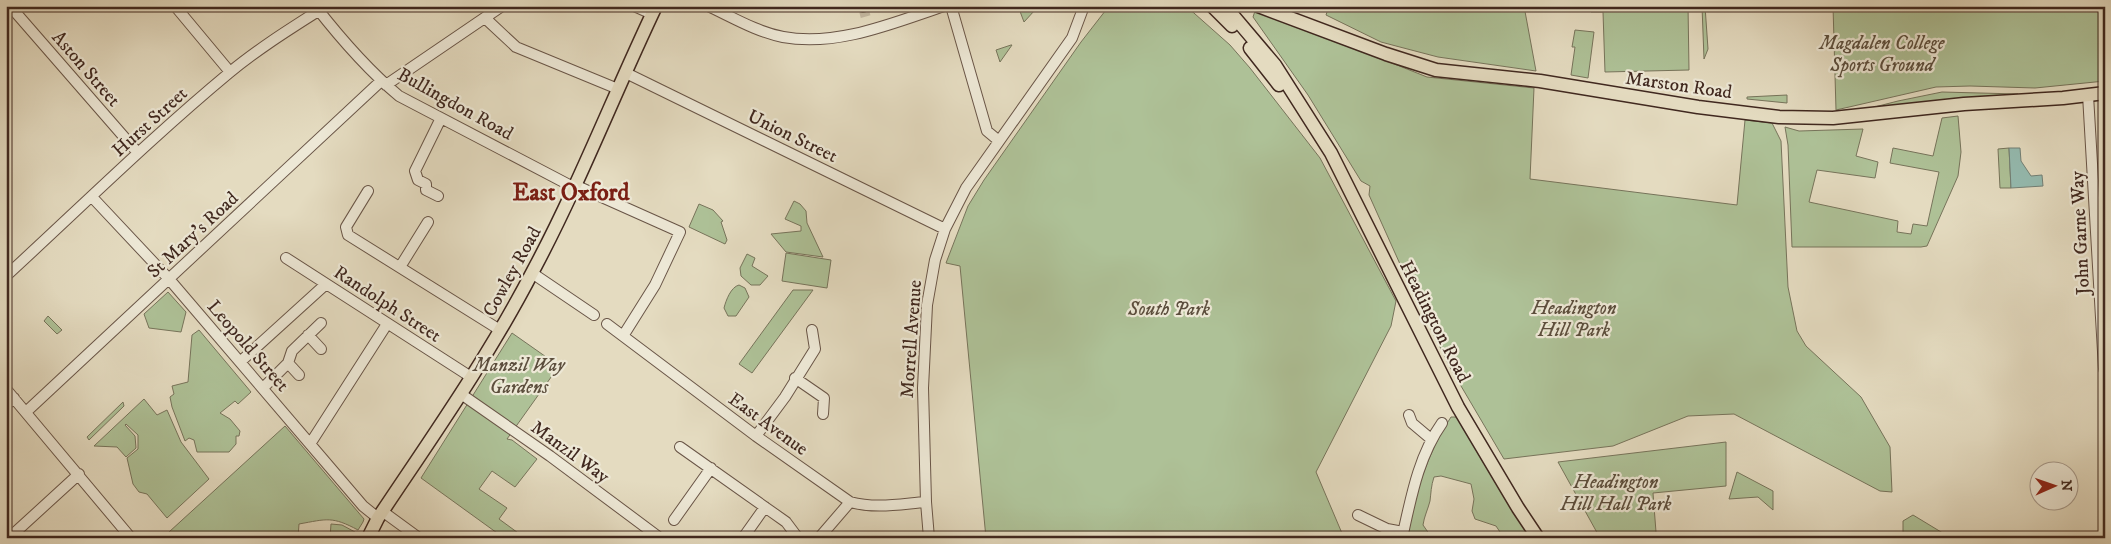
<svg xmlns="http://www.w3.org/2000/svg" width="2111" height="544" viewBox="0 0 2111 544" font-family="'IM FELL DW Pica',serif">
	<style>
		.green { fill: #aec197; stroke: #77745b }
		.water { fill: #95bbb0; stroke: #738076 }
		.lines { fill: none; stroke-linecap: round; stroke-linejoin: round }
		.minor-tunnel { stroke: #c3b7a0; stroke-width: 10; stroke-dasharray: 10 5; stroke-linecap: butt }
		.minor-casing { stroke: #695547; stroke-width: 12 }
		.major-casing { stroke: #40281f; stroke-width: 15 }
		.minor { stroke: #ede8d6; stroke-width: 10 }
		.major { stroke: #e4dbc0; stroke-width: 12 }
		.labels { text-anchor: middle; stroke-width: 4.5; stroke-linejoin: round; paint-order: stroke }
		.park-label { font-size: 19px; font-style: italic; fill: #5c4e3d; stroke: #ede8d6 }
		.street-label { font-size: 19px; fill: #40281f; stroke: #ede8d6 }
		.district-label { font-size: 24px; font-weight: bold; fill: #7a1f14; stroke: #ede8d6 }
	</style>
	<rect width="100%" height="100%" fill="#e4dbc0"/>
	<filter id="stains"><feTurbulence type="fractalNoise" baseFrequency=".004" numOctaves="4"/><feColorMatrix values="0 0 0 0 .2 0 0 0 0 .09 0 0 0 0 .02 0 0 0 .5 -.17"/></filter>
	<radialGradient id="worn" r=".72"><stop offset=".6" stop-color="#630" stop-opacity="0"/><stop offset="1" stop-color="#630" stop-opacity=".3"/></radialGradient>
	<path class="green" d="M1018 6H1035V10L1024 22Z
		M1109 6H1186L1230 45 1250 68 1320 158 1396 301 1391 326 1316 472 1344 538H986L960 266 946 263 968 206 984 180 1081 42Z
		M1329 6H1524L1536 71 1438 57 1396 46 1381 42 1326 15Z
		M1590 6H1688L1689 70 1605 72 1603 12H1591Z
		M1702 6H1705L1708 49 1704 59Z
		M1833 6H2105V81L2035 88 1970 86 1936 87 1836 110Z
		M1255 11 1274 16 1427 77 1534 88 1530 179 1737 205 1745 120 1772 123 1781 141 1788 287 1797 331 1806 346 1861 397 1890 447 1892 492 1880 491 1734 414 1688 416 1613 446 1504 459 1451 369 1413 293 1369 195 1370 186 1361 181 1308 95 1253 17Z
		M1575 30 1594 32 1588 78 1571 75 1575 47H1572Z
		M1011 45H1012L1000 62 996 50Z
		M1942 92 2018 94 1966 98 1851 113 1898 101Z
		M1787 95V103L1747 99V97Z
		M1958 116 1961 152 1958 176 1927 246 1921 247H1792L1788 145 1785 127 1799 131 1863 129 1856 156 1878 162 1875 178 1817 170 1809 202 1898 221 1897 232 1911 234 1913 224 1927 226 1939 172 1890 163 1893 148 1933 156 1942 118Z
		M2009 148 2011 188H2000L1998 149Z
		M794 201 800 204 806 211 807 223 823 257 786 252 771 234 801 231V226L785 219Z
		M699 204 713 210 723 221 721 222 727 240 725 244 689 227Z
		M786 253 831 260 827 288 782 281Z
		M747 254 755 258 752 266 768 276 760 285H751L741 276 740 268Z
		M739 285 745 288 749 297 736 316H728L724 308C726 300 731 287 739 285Z
		M793 290H813L752 373 739 364Z
		M168 292 186 312 181 332 149 328 144 314Z
		M48 316 62 330 57 334 44 321Z
		M199 330 251 392 238 404 235 401 220 413 230 419 240 431 239 436H236V444L229 452H197L194 440 189 438 185 441 172 407 170 397 174 394 172 386 188 382 192 335Z
		M512 333 559 366 507 439 512 440 537 459 515 487 492 471 479 489 507 508 499 519 525 538H504L421 478Z
		M144 399 157 415 167 410 181 442 209 479 167 518 147 494 139 492 133 484 127 458 138 449V435L126 424 125 425 135 436 136 448 126 457 117 447 94 446Z
		M123 402 124 406 89 440 87 437Z
		M1451 417H1458L1482 460 1531 538H1504L1496 526 1475 519 1472 511 1474 499 1471 484 1441 476 1434 477C1431 486 1431 493 1430 501 1428 509 1424 517 1423 525L1432 538H1404C1415 495 1427 454 1451 417Z
		M285 426 364 519 363 522 358 530C332 516 327 519 299 524L298 538H197L192 532 184 538H174L169 532Z
		M1726 442V486L1653 493 1656 532 1645 538H1600L1558 462Z
		M1737 472 1773 491V510L1758 497 1729 499Z
		M1913 515 1951 538H1903V521Z
		M331 524 342 525 355 532 352 538H330Z"/>
	<path class="water" d="M2009 148H2020L2021 161 2031 176 2042 175 2043 186 2011 188Z"/>
	<g class="lines">
		<path class="minor-tunnel" d="M863 7 866 18"/>
		<g class="minor-casing">
			<path id="minor" d="M10 6 138 153
				M175 6 230 72
				M634 6 652 14
				M708 6C732 17 757 32 783 37 837 47 893 23 944 6
				M863 6V7
				M951 6 987 131 999 141
				M316 7C341 39 368 70 399 96L575 188
				M485 18 516 47 618 89
				M626 73 945 229
				M386 85 502 6
				M2088 95 2104 369
				M577 186 680 232 655 285 623 336
				M368 191 346 227 348 235 500 330
				M438 196 426 190V184L418 180 415 171 441 118
				M92 197 169 279 363 506 378 518
				M286 258 471 377
				M400 267 428 222
				M532 273 594 315
				M6 276C80 208 152 137 229 73 259 48 293 27 326 6
				M607 324 756 436 850 502C876 509 900 504 926 502
				M308 335 321 349
				M240 362 326 284
				M288 363 299 375
				M795 378 824 398 823 414
				M263 388 288 363 292 351 321 323
				M6 389 131 538
				M461 394 550 456 660 538
				M6 405 14 398
				M26 412 381 81
				M1409 415 1412 423 1431 439
				M756 436 785 397 815 349 812 330
				M310 444 387 324
				M680 447 786 522 798 538
				M382 511 419 538
				M1358 515 1387 529 1403 532
				M674 520 711 468
				M9 538 79 474
				M743 538 765 507
				M819 538 850 502
				M929 538 926 502 923 388 927 305 935 260 945 229 966 188 1072 38 1084 6
				M1402 538C1411 498 1418 457 1442 423"/>
		</g>
		<g class="major-casing">
			<path id="major" d="M1212 6 1232 26
				M1225 6 1275 65 1331 153 1458 407 1518 508 1538 538
				M1258 6 1386 54 1436 70 1540 81 1698 107 1779 117 1833 118 1964 104 2063 98 2105 93
				M1250 48 1279 85
				M368 538 378 518C432 437 488 358 533 271 579 185 614 94 656 6"/>
		</g>
		<use href="#minor" class="minor"/>
		<use href="#major" class="major"/>
	</g>
	<g class="labels">
		<g class="park-label">
			<text x="1882" y="49">Magdalen College<tspan x="1882" dy="22">Sports Ground</tspan></text>
			<text x="1574" y="314">Headington<tspan x="1574" dy="22">Hill Park</tspan></text>
			<text x="1169" y="315">South Park</text>
			<text x="519" y="371">Manzil Way<tspan x="519" dy="22">Gardens</tspan></text>
			<text x="1616" y="488">Headington<tspan x="1616" dy="22">Hill Hall Park</tspan></text>
		</g>
		<g class="street-label">
			<text transform="translate(87 68) rotate(49)" y="7">Aston Street</text>
			<text transform="translate(1679 84) rotate(8)" y="7">Marston Road</text>
			<text transform="translate(456 103) rotate(29)" y="7">Bullingdon Road</text>
			<text transform="translate(149 121) rotate(-42)" y="7">Hurst Street</text>
			<text transform="translate(793 135) rotate(26)" y="7">Union Street</text>
			<text transform="translate(2079 233) rotate(-93)" y="7">John Garne Way</text>
			<text transform="translate(192 234) rotate(-43)" y="7">St Mary's Road</text>
			<text transform="translate(511 271) rotate(-61)" y="7">Cowley Road</text>
			<text transform="translate(388 303) rotate(33)" y="7">Randolph Street</text>
			<text transform="translate(1436 321) rotate(63)" y="7">Headington Road</text>
			<text transform="translate(910 339) rotate(-86)" y="7">Morrell Avenue</text>
			<text transform="translate(249 345) rotate(49)" y="7">Leopold Street</text>
			<text transform="translate(769 423) rotate(36)" y="7">East Avenue</text>
			<text transform="translate(571 451) rotate(36)" y="7">Manzil Way</text>
		</g>
		<g class="district-label">
			<text x="571" y="200">East Oxford</text>
		</g>
	</g>
	<rect width="2111" height="544" fill="none" stroke="#e4dbc0" stroke-width="25"/>
	<rect x="8" y="8" width="2096" height="529" fill="none" stroke="#40281f" stroke-width="2.5"/>
	<rect x="12" y="12" width="2086" height="519" fill="none" stroke="#40281f"/>
	<g transform="translate(2054 486) rotate(88)"><circle r="24" fill="#ede8d6" stroke="#a89b8d"/>
	<path d="M0-4L9 19L0 12L-9 19Z" fill="#8f2418"/>
	<text y="-8" font-size="14" font-weight="bold" text-anchor="middle" fill="#40281f">N</text>
	</g>
	<rect width="100%" height="100%" filter="url(#stains)"/>
	<rect width="100%" height="100%" fill="url(#worn)"/>
</svg>
